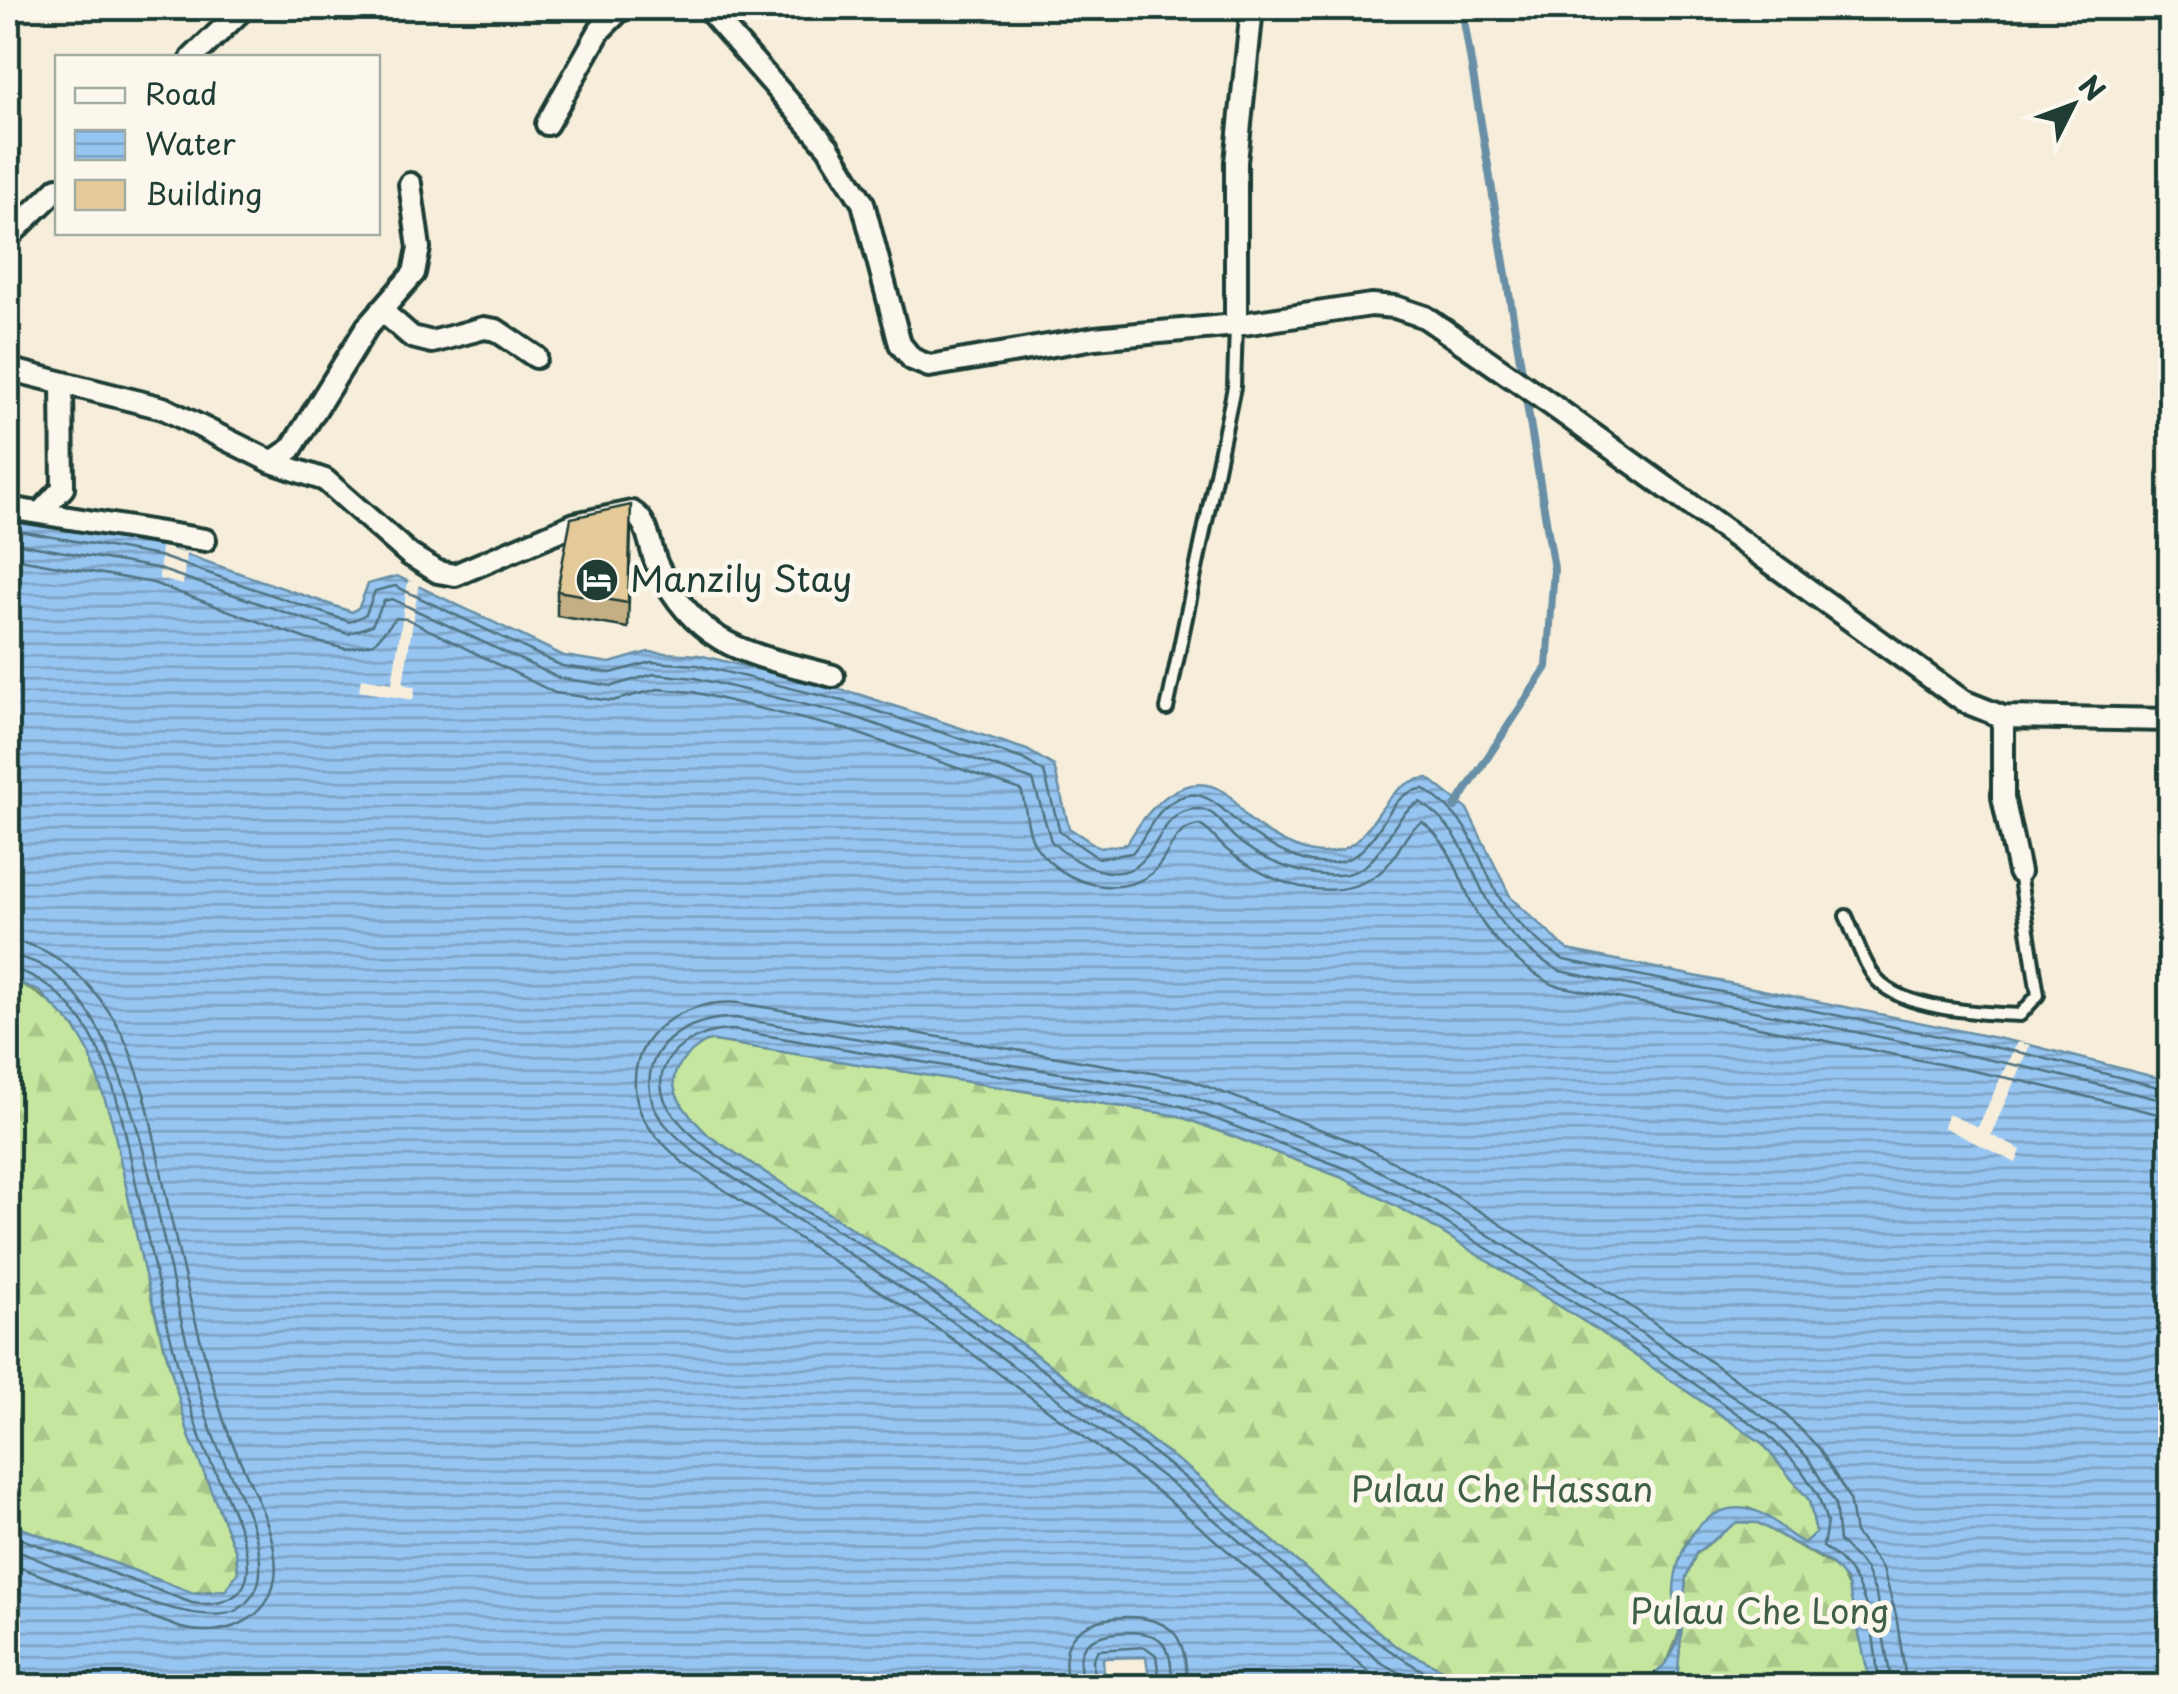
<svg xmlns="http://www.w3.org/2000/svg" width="2178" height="1694" viewBox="0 0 2178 1694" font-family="'Playpen Sans',sans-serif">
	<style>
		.forest { fill: url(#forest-firs); stroke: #72926a; stroke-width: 2.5 }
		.water { fill: url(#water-rules); stroke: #678fa5; stroke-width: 2.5 }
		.pier { fill: #f6eedb }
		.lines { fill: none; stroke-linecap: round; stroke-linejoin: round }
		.shore { stroke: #4f7380; stroke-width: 2.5 }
		.stream { stroke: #678fa5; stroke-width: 8 }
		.service-casing { stroke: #1f3d34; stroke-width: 18 }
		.minor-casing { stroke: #1f3d34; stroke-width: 28 }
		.service { stroke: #fbf7ec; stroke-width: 10 }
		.minor { stroke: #fbf7ec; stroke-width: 20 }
		.wall { fill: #c4ae84; stroke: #1f3d34; stroke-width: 2.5 }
		.building { fill: #e4ca99; stroke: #1f3d34; stroke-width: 2.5 }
		.labels { text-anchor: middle; stroke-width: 10; stroke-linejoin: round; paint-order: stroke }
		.poi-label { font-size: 35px; fill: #1f3d34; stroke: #fbf7ec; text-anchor: start }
		.park-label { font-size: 35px; fill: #405f49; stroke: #fbf7ec }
	</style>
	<defs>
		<pattern id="forest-firs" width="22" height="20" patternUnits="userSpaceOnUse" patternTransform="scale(2.5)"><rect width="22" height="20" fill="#c5e69f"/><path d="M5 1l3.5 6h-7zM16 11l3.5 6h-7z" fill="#a9c68a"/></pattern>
		<pattern id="water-rules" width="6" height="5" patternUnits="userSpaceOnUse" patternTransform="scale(2.5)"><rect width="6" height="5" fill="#97c5f1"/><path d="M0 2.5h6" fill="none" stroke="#7ba1c4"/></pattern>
	</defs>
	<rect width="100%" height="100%" fill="#f6eedb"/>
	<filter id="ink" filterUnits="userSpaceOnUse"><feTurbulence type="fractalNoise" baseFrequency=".01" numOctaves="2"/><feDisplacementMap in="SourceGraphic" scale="20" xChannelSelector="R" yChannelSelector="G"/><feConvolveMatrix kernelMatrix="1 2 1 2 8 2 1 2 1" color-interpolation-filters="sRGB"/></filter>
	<g filter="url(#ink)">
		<path class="forest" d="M8 978C41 992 68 1013 86 1046 121 1111 127 1197 144 1268 166 1366 198 1459 236 1552L238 1572 226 1590 193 1593 8 1523Z
			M709 1040 1179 1116 1343 1178 1422 1220 1601 1332 1762 1443 1809 1500 1816 1532 1804 1544 1749 1508 1686 1541 1674 1590 1679 1633 1664 1670 1636 1686H1475L1394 1645 1189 1469 968 1304 709 1136C670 1097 654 1072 709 1040Z
			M1736 1522 1758 1523 1839 1569 1855 1602 1871 1686H1681L1677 1681 1686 1577 1696 1554Z"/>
		<path class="water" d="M8 519 161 546 352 612 359 607 368 584 397 576 564 656 610 663 648 652 699 655 858 694 1027 750 1054 766 1069 828 1100 848 1127 844C1145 812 1182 766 1225 792 1235 799 1241 813 1251 821 1268 835 1299 852 1321 853 1378 855 1374 781 1428 778L1467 809 1511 898 1568 950 2030 1045 2170 1081V1686H1871L1847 1581 1831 1563 1758 1523 1737 1522 1696 1553 1686 1577 1677 1681 1681 1686H1636C1658 1673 1674 1661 1679 1634 1681 1622 1675 1607 1674 1595 1673 1552 1703 1498 1752 1510 1772 1514 1785 1535 1804 1543L1816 1532 1809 1500 1762 1443 1601 1332 1422 1220 1343 1178 1179 1116 709 1040C654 1072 671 1098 709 1136L968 1304 1189 1469 1394 1645 1475 1686H1150L1146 1657 1103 1658 1104 1686H8V1523L193 1593 226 1590 238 1572 236 1552 189 1436 144 1271 112 1121 89 1052 76 1029 39 991 8 978Z"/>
		<path class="pier" d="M161 546 186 554 183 585 159 579Z
			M408 581 419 583 403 684 415 687 413 700 359 691 361 678 392 683Z
			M2017 1042 2030 1045 1991 1135 2021 1150 2016 1163 1943 1127 1948 1114 1978 1127Z"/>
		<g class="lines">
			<path class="shore" d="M8 529 159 556 350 622 366 614 375 591 395 586 562 666 611 673 651 662 697 665 855 704 1023 759 1044 772 1060 832 1098 858 1132 853C1144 840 1150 821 1163 809 1200 773 1224 814 1248 831 1266 844 1295 861 1318 863 1385 870 1378 789 1424 789 1480 828 1471 850 1502 902 1516 925 1542 945 1564 960L2027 1054 2170 1090
				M8 542 156 568 348 634 372 625 384 601 392 599 559 678 612 686 654 674 695 678 852 716 1033 780 1051 841C1072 863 1119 889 1145 858 1162 838 1167 809 1198 809 1216 810 1222 825 1233 836 1261 862 1309 880 1346 874 1387 866 1388 815 1420 802 1463 831 1467 863 1490 906 1504 932 1534 957 1560 971L2025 1067 2170 1102
				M8 557 153 583 306 639 346 649 374 643 396 618 407 619 555 693 612 701 658 689 693 692 848 730 1021 790C1027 807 1025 826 1034 843 1055 880 1116 902 1152 873 1171 857 1170 829 1199 825 1211 830 1217 842 1227 850 1268 883 1331 907 1378 874 1397 861 1404 831 1422 822 1453 844 1460 883 1478 916 1494 943 1526 971 1554 985L2022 1081 2170 1117
				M8 941C57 943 100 992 121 1032 147 1083 155 1145 167 1200 183 1274 201 1348 224 1421 238 1466 282 1531 275 1578 268 1624 220 1638 181 1628L8 1563
				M8 956C129 963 158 1235 183 1327 192 1361 199 1396 211 1430 226 1474 263 1525 260 1572 260 1587 250 1602 237 1610 196 1633 54 1565 8 1547
				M8 969C46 973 80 1012 96 1045 120 1092 128 1148 139 1198 156 1277 173 1358 199 1434 211 1469 255 1541 247 1576 242 1602 214 1606 192 1603L8 1534
				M1067 1686C1066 1671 1063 1655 1070 1641 1086 1612 1155 1609 1175 1634 1186 1648 1187 1670 1187 1686
				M1082 1686C1081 1674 1077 1658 1084 1647 1095 1630 1146 1628 1160 1640 1172 1650 1172 1672 1172 1686
				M1094 1686 1093 1659 1098 1650 1145 1647 1156 1655 1160 1686
				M1392 1686 1370 1673 1166 1498 947 1335 683 1163C668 1148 646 1130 639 1108 618 1041 679 998 739 1003L1187 1079 1359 1144 1441 1187 1623 1301 1784 1413 1819 1448 1849 1498 1855 1533 1883 1569 1896 1615 1907 1686
				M1424 1686 1380 1662 1175 1486 955 1323 694 1152C680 1139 659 1123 653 1104 635 1048 688 1016 736 1018L1184 1094 1353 1157 1433 1200 1614 1314 1775 1425 1808 1458 1835 1503 1839 1541 1865 1568 1876 1594 1892 1686
				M1452 1686C1350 1638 1271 1549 1185 1478 1084 1396 975 1321 866 1248 817 1215 690 1153 666 1103 645 1057 697 1029 734 1030L1181 1106 1347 1169 1427 1211 1607 1323 1768 1435 1800 1468 1818 1495 1827 1522 1823 1547C1870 1575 1874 1636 1879 1686"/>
			<path class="stream" d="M1462 8 1523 378
				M1455 807 1547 667 1554 569 1525 392"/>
			<g class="service-casing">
				<path id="service" d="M1167 709 1234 387 1236 326
					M1846 916C1855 936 1863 963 1877 980 1904 1010 1981 1013 2020 1015L2038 995 2019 872"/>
			</g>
			<g class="minor-casing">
				<path id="minor" d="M707 8 828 147 863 203 900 344 912 359 929 366 1095 338 1236 325 1371 305 1395 307 1425 317 1549 403 1963 701 2003 717 2170 720
					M192 58 244 8
					M547 124 600 30 622 8
					M8 237 58 188
					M381 310 412 337 432 342 484 328 496 330 536 357
					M1236 325V162L1252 8
					M8 369 163 408 272 462 325 480 410 555 438 572 455 575 575 524 632 512C651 523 649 550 658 567 699 650 752 654 833 676
					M272 462 291 449 367 327 414 273 419 248 410 184
					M8 508 205 540
					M40 513 63 488 62 383
					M2003 717V797L2019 872"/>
			</g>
			<use href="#service" class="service"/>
			<use href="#minor" class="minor"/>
		</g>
		<path class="wall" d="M631 530 628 628 557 616V591Z"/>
		<path class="building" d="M631 505 628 603 557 591 571 518Z"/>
	</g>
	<defs>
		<g id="hotel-disc" transform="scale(2.25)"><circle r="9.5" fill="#1f3d34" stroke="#fbf7ec"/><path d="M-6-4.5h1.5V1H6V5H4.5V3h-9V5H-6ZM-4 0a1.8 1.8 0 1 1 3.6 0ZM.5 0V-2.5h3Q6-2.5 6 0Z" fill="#fff"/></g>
	</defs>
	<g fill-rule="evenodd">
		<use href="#hotel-disc" x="597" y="580"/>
	</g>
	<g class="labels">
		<g class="poi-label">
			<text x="630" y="592">Manzily Stay</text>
		</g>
		<g class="park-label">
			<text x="1502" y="1502">Pulau Che Hassan</text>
			<text x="1760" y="1624">Pulau Che Long</text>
		</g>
	</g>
	<rect width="2178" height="1694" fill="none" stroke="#fbf7ec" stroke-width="40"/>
	<rect x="20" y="20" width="2138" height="1654" fill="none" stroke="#1f3d34" stroke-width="4" filter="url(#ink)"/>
	<rect x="55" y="55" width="325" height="180" fill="#fbf7ec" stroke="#a3ada2" stroke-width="2.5"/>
	<rect x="75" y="88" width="50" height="15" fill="#fbf7ec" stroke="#a3ada2" stroke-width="2.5"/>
	<text x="145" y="105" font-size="30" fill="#1f3d34">Road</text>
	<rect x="75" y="130" width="50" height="30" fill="url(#water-rules)" stroke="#a3ada2" stroke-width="2.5"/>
	<text x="145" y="155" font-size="30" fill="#1f3d34">Water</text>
	<rect x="75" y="180" width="50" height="30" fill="#e4ca99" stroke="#a3ada2" stroke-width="2.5"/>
	<text x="145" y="205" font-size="30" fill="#1f3d34">Building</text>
	<g transform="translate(2073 105) rotate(48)" stroke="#fbf7ec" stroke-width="8" paint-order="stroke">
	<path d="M0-8L18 38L0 25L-18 38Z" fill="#1f3d34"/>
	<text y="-15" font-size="28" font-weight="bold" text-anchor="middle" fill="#1f3d34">N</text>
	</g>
</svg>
